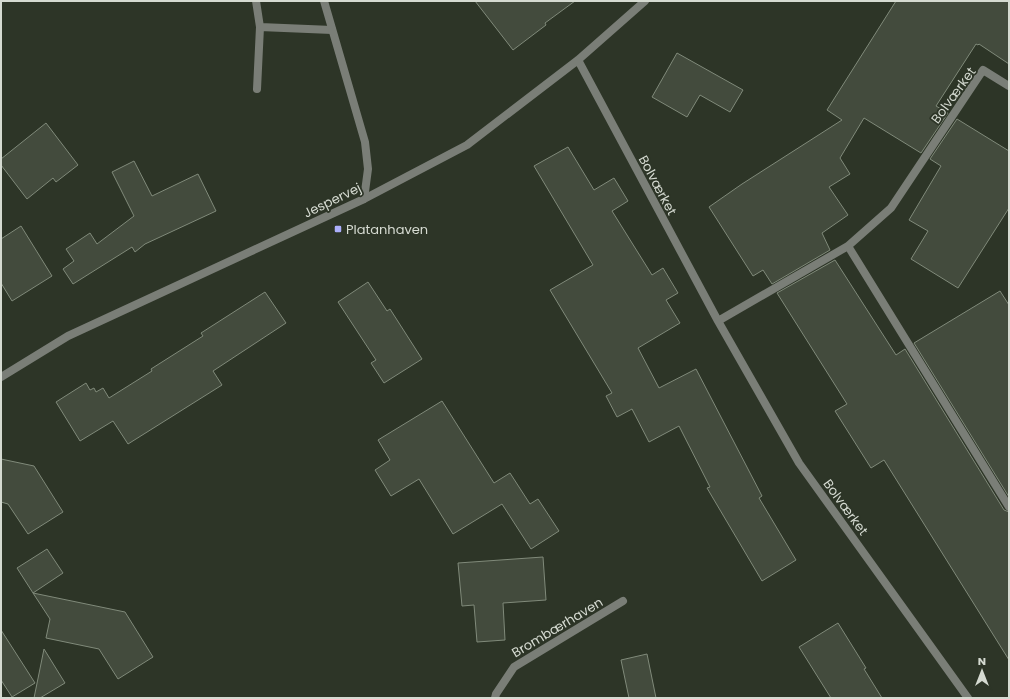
<svg xmlns="http://www.w3.org/2000/svg" width="1010" height="699" viewBox="0 0 1010 699" font-family="Poppins,sans-serif">
	<style>
		.building { fill: #434b3d; stroke: #808a7a }
		.lines { fill: none; stroke-linecap: round; stroke-linejoin: round }
		.minor { stroke: #7a7e77; stroke-width: 8 }
		.tertiary { stroke: #7a7e77; stroke-width: 8 }
		.poi-dot { fill: #acaffb; stroke: #2d3527; stroke-width: 1.5 }
		.labels { text-anchor: middle; stroke-width: 3.5; stroke-linejoin: round; paint-order: stroke }
		.street-label { font-size: 13px; fill: #d5dad1; stroke: #2d3527 }
		.poi-label { font-size: 13px; fill: #d5dad1; stroke: #2d3527; text-anchor: start }
	</style>
	<rect width="100%" height="100%" fill="#2d3527"/>
	<path class="building" d="M475 1H575L545 23 546 25 513 50Z
		M896 1H1009V64L979 44 978 45 976 44 936 106 948 113 921 153 864 118 840 158 850 174 829 187 848 215 822 233 830 250 772 284 763 270 753 276 709 207 742 184 842 120 827 110Z
		M677 53 743 90 730 112 700 95 687 117 652 97Z
		M957 119 1009 151V208L958 288 911 259 928 231 909 220 941 166 930 159Z
		M46 123 78 165 56 182 53 178 27 199 1 165V159Z
		M568 147 594 190 614 178 628 201 612 211 652 275 663 268 678 293 666 300 680 323 638 348 659 388 696 369 762 496 759 498 796 560 762 581 707 488 710 487 679 426 649 442 632 409 617 417 606 396 612 393 550 290 593 265 534 166Z
		M134 161 152 196 198 174 216 211 145 244 135 252 132 247 73 284 63 269 74 261 66 249 90 233 97 244 134 216 112 172Z
		M21 226 52 276 12 301 1 283V239Z
		M835 260 896 355 905 349 1004 510 1009 512V660L884 460 871 468 835 411 847 404 777 293Z
		M368 282 387 311 390 309 422 359 384 383 371 363 376 360 338 302Z
		M1000 291 1009 305V497L914 343Z
		M265 292 286 323 213 371 222 385 128 444 113 421 80 441 56 402 86 383 90 390 94 388 96 392 103 388 109 398 152 371 151 369 203 336 201 333Z
		M442 401 494 483 510 473 530 504 538 499 559 531 531 549 502 504 453 534 419 479 391 496 375 470 390 460 378 440Z
		M1 459 34 466 63 512 28 534 8 504 1 502Z
		M47 549 63 573 33 593 17 568Z
		M543 557 546 600 503 603 505 640 477 642 474 605 462 606 458 563Z
		M33 593 125 612 153 657 118 679 99 649 46 638 50 619Z
		M838 623 866 668 864 669 882 698H831L799 647Z
		M1 630 35 683 12 697 1 680Z
		M44 649 65 683 40 698H34Z
		M647 654 656 698H629L621 660Z"/>
	<g class="lines">
		<path class="minor" d="M256 1 260 27 257 89
			M260 27 332 30
			M578 60 718 321 799 463 968 698
			M364 199 467 145 578 60 645 1
			M848 246 1009 507
			M718 321 848 246 891 208 983 70 1009 86
			M495 698 496 694 514 667 623 601"/>
		<path class="tertiary" d="M1 377 68 336 364 199 368 169 365 142 324 1"/>
	</g>
	<rect class="poi-dot" x="334" y="225" width="8" height="8" rx="2"/>
	<g class="labels">
		<g class="street-label">
			<text transform="translate(953 95) rotate(-54)" y="5">Bolværket</text>
			<text transform="translate(658 185) rotate(62)" y="5">Bolværket</text>
			<text transform="translate(332 200) rotate(-26)" y="5">Jespervej</text>
			<text transform="translate(846 507) rotate(54)" y="5">Bolværket</text>
			<text transform="translate(557 627) rotate(-31)" y="5">Brombærhaven</text>
		</g>
		<g class="poi-label">
			<text x="346" y="234">Platanhaven</text>
		</g>
	</g>
	<rect width="1010" height="699" fill="none" stroke="#d5dad1" stroke-width="4"/>
	<g transform="translate(982 671)" stroke="#2d3527" stroke-width="3" paint-order="stroke">
	<path d="M0-3L7 15L0 10L-7 15Z" fill="#d5dad1"/>
	<text y="-6" font-size="11" font-weight="bold" text-anchor="middle" fill="#d5dad1">N</text>
	</g>
</svg>
